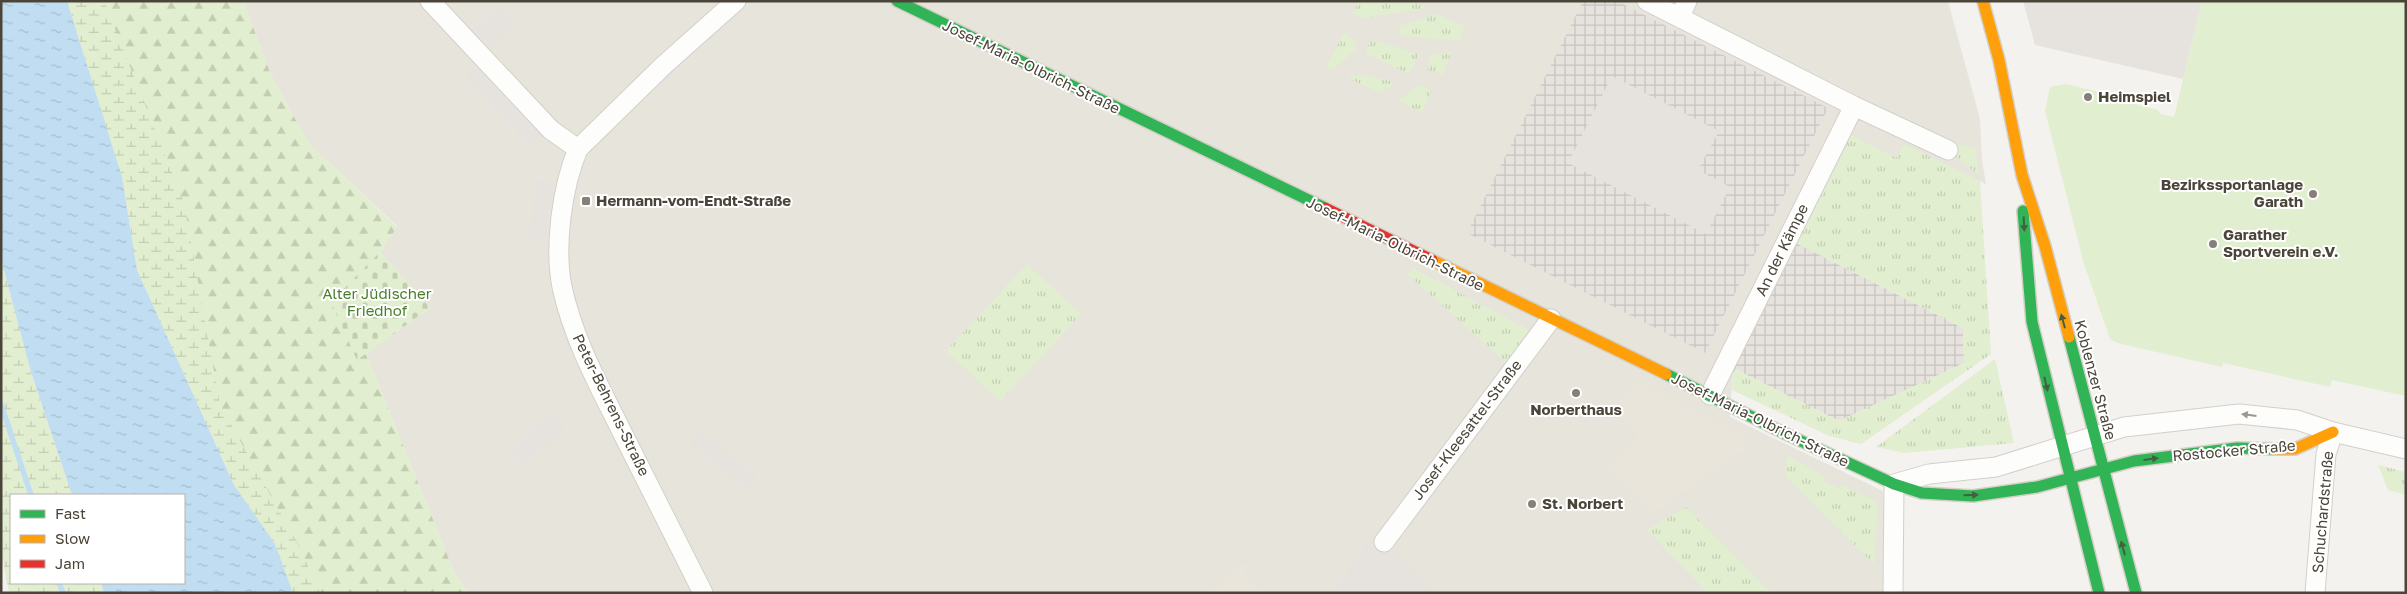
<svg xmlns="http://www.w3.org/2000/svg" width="2407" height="594" viewBox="0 0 2407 594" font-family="'Golos Text',sans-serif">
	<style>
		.residential { fill: #e7e4dc }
		.industrial { fill: url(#industrial-grid) }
		.education { fill: #eae5da }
		.grass { fill: url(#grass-tufts) }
		.forest { fill: url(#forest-firs) }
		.wetland { fill: url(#wetland-marsh) }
		.cemetery { fill: url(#cemetery-stones) }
		.pitch { fill: #e1eecf }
		.parking { fill: #e6e3df }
		.water { fill: url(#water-ripples) }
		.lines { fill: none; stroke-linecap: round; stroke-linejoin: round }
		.stream { stroke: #c0ddf1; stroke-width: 5.5 }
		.street-casing { stroke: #d2d0cb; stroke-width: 21 }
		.fast-casing { stroke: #d3cfc5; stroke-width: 14 }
		.slow-casing { stroke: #d3cfc5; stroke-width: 14 }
		.jam-casing { stroke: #d3cfc5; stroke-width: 14 }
		.street { stroke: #fdfdfc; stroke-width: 19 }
		.fast { stroke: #30b455; stroke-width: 11 }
		.slow { stroke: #ff9f0a; stroke-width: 11 }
		.jam { stroke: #e5322d; stroke-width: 11 }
		.oneway { fill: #446040 }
		.oneway2 { fill: #9b9791 }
		.poi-dot { fill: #868178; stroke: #fff; stroke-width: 2 }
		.labels { text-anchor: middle; stroke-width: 4; stroke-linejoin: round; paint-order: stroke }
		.street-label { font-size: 15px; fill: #4b4439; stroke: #fff }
		.poi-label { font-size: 15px; font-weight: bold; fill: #4b4439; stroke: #fff; text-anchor: start }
		.park-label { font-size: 15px; fill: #4a7f2a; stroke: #fff }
	</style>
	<defs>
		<pattern id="industrial-grid" width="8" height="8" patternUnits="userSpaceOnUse" patternTransform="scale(1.25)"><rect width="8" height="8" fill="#e6e2de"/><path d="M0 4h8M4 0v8" fill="none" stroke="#c7c3bf"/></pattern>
		<pattern id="grass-tufts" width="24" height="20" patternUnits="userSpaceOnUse" patternTransform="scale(1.25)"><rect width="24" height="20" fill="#e1eecf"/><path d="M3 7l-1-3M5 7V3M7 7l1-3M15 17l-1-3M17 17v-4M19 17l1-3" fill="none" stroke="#c3cdb2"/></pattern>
		<pattern id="forest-firs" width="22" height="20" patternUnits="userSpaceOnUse" patternTransform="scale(1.25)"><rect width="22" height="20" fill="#e1eecf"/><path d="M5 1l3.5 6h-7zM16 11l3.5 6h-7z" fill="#c3cdb2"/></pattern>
		<pattern id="wetland-marsh" width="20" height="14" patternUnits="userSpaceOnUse" patternTransform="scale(1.25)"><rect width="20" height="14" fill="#e1eecf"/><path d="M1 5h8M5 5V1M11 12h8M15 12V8" fill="none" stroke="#c3cdb2"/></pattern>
		<pattern id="cemetery-stones" width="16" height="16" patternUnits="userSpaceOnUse" patternTransform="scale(1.25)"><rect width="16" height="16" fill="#e1eecf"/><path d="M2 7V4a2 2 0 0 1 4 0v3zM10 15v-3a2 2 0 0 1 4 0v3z" fill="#c3cdb2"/></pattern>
		<pattern id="water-ripples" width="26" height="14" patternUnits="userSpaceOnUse" patternTransform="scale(1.25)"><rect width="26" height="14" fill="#c0ddf1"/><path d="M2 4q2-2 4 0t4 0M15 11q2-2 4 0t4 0" fill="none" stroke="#a6bfcf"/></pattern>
	</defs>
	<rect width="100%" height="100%" fill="#f4f2ee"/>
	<path class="residential" d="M243 1H1948L1980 119 1982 160 1986 184 1904 145 1897 159 1733 368 1730 417 1883 491 1887 593H469L455 574 366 354 430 308 380 252 397 226 309 144 271 75Z"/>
	<path class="industrial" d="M1583 1H1617L1828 108 1705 353 1467 233Z
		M1796 243 1963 328 1964 363 1839 421 1733 368Z"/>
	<path class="education" d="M1636 382 1743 435 1746 448 1652 514 1605 469 1640 434 1612 406Z
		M1244 563 1248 567 1243 572 1264 593H1213Z"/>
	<path class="grass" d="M1359 1H1413L1425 7 1417 10 1362 18 1353 13Z
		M1438 14 1465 27 1460 40 1419 38 1402 35 1398 30 1401 26Z
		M1344 33 1356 41V49L1333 70 1326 67Z
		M1372 40 1419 54 1409 74 1368 54 1366 49Z
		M1452 51 1443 75 1428 70 1430 56Z
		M1365 75 1390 81 1393 86 1379 92 1352 80 1348 76Z
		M1420 85 1432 90 1421 112 1397 101Z
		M1851 135 1896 158 1904 144 1980 181 1991 354 1861 444 1829 436 1732 390 1733 368 1839 421 1964 363 1963 328 1796 243Z
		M1955 144 1975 148 1979 175 1954 155Z
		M1027 264 1081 314 1000 401 946 351Z
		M1413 268 1529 330 1530 335 1510 366 1407 274Z
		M1995 359 2014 443 1904 453 1876 447Z
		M1788 456 1825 476 1823 481 1840 489 1842 485 1878 502 1874 565 1785 475Z
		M2378 465 2406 472V495L2388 490Z
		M1686 507 1771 593H1708L1647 530Z"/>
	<path class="forest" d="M67 1H243L271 75 309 144 397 227 380 252 430 308 366 354 455 574 469 593H293L275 544 234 485 122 177Z"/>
	<path class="wetland" d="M67 1H104L184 203 220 405 300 548 320 593H293L275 544 234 485 137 270 122 177Z
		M1 259 31 372 72 495H11V583H101L104 593H9L1 551Z"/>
	<path class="cemetery" d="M380 252 430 308 357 360 331 302Z"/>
	<path class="pitch" d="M2202 1H2406V396L2332 380 2330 387 2223 363 2222 367 2117 343 2110 339 2084 264 2045 111 2050 87 2066 84 2124 98 2123 101 2158 110 2161 114 2174 117Z"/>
	<path class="parking" d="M2023 1H2202L2183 79 2035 45Z
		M497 8 514 25 491 47 474 30Z
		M476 67 540 135 529 145 465 77Z
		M1612 76 1719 131 1698 170 1730 187 1706 234 1568 163Z
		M537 180 553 183 545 242 528 240Z
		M550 412 565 428 525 466 510 450Z
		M699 430 757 477 747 489 689 443Z
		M1374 533 1436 593H1333Z"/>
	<path class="water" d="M1 1H67L122 177 137 270 234 485 275 544 293 593H104L101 583H184V495H72L31 372 1 259Z"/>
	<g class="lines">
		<path class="stream" d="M1 404 31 495
			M59 583 63 593"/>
		<g class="street-casing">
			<path id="street" d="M430 1 551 130 578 149
				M1647 1 1854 106 1948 150
				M1680 17 1687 1
				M1710 395 1854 106
				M1384 542 1551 319
				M703 593C676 539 648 484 621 430 598 384 573 338 562 287 554 246 562 187 578 149L664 65 736 1
				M1893 593 1894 484 1929 474 1996 467 2124 427 2239 414 2297 420 2333 432 2406 449
				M2315 593 2326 454 2333 432"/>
		</g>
		<g class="fast-casing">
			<path id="fast" d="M897 1 1325 208
				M2023 211 2032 322 2099 593
				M2069 337 2136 593
				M1666 374 1788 435 1894 484 1922 493 1973 496 2037 487 2134 461 2237 448 2274 449"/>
		</g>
		<g class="slow-casing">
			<path id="slow" d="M1983 1 1999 60 2022 175 2045 246 2069 337
				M1432 260 1666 374
				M2274 449H2295L2333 432"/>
		</g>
		<g class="jam-casing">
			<path id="jam" d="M1325 208 1432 260"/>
		</g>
		<use href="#street" class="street"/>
		<use href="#fast" class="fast"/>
		<use href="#slow" class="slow"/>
		<use href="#jam" class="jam"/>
	</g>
	<defs><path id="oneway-solid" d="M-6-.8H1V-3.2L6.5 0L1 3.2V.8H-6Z" transform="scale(1.25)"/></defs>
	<g class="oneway">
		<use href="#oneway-solid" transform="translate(2024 224) rotate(87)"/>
		<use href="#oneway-solid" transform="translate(2063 321) rotate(-105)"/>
		<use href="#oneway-solid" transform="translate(2046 384) rotate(77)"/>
		<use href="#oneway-solid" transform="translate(2151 459) rotate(-7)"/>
		<use href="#oneway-solid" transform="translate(1971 495) rotate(-1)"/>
		<use href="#oneway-solid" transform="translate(2123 548) rotate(-105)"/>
	</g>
	<use class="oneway2" href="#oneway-solid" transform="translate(2249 415) rotate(-173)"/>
	<g class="poi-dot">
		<circle cx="2088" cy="97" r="5"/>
		<circle cx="2313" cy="194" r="5"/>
		<rect x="581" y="196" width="10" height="10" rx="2.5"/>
		<circle cx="2213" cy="244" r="5"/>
		<circle cx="1576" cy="393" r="5"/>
		<circle cx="1532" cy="504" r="5"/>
	</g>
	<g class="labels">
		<g class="street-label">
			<text transform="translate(1031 67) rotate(26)" y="5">Josef-Maria-Olbrich-Straße</text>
			<text transform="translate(1395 244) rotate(26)" y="5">Josef-Maria-Olbrich-Straße</text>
			<text transform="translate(1782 250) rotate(-64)" y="5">An der Kämpe</text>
			<text transform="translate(2095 380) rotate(75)" y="5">Koblenzer Straße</text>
			<text transform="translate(611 405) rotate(64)" y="5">Peter-Behrens-Straße</text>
			<text transform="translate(1760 420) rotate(26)" y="5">Josef-Maria-Olbrich-Straße</text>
			<text transform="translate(1467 430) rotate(-53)" y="5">Josef-Kleesattel-Straße</text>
			<text transform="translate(2234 451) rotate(-5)" y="5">Rostocker Straße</text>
			<text transform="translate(2323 512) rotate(-85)" y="5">Schuchardstraße</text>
		</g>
		<g class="poi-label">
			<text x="2098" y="102">Heimspiel</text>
			<text x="2303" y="190" text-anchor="end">Bezirkssportanlage<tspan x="2303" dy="17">Garath</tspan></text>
			<text x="596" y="206">Hermann-vom-Endt-Straße</text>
			<text x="2223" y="240">Garather<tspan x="2223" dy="17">Sportverein e.V.</tspan></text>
			<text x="1576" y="415" text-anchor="middle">Norberthaus</text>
			<text x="1542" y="509">St. Norbert</text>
		</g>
		<g class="park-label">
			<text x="377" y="299">Alter Jüdischer<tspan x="377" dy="17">Friedhof</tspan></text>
		</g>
	</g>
	<rect width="2407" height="594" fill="none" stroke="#4b4439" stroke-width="5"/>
	<rect x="10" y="494" width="175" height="90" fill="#ffffff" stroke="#b7b4b0"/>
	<rect x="20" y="510" width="25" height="8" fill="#30b455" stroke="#b7b4b0"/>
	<text x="55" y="519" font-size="15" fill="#4b4439">Fast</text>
	<rect x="20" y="535" width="25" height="8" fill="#ff9f0a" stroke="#b7b4b0"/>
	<text x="55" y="544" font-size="15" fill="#4b4439">Slow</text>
	<rect x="20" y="560" width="25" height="8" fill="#e5322d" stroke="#b7b4b0"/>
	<text x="55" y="569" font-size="15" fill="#4b4439">Jam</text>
</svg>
